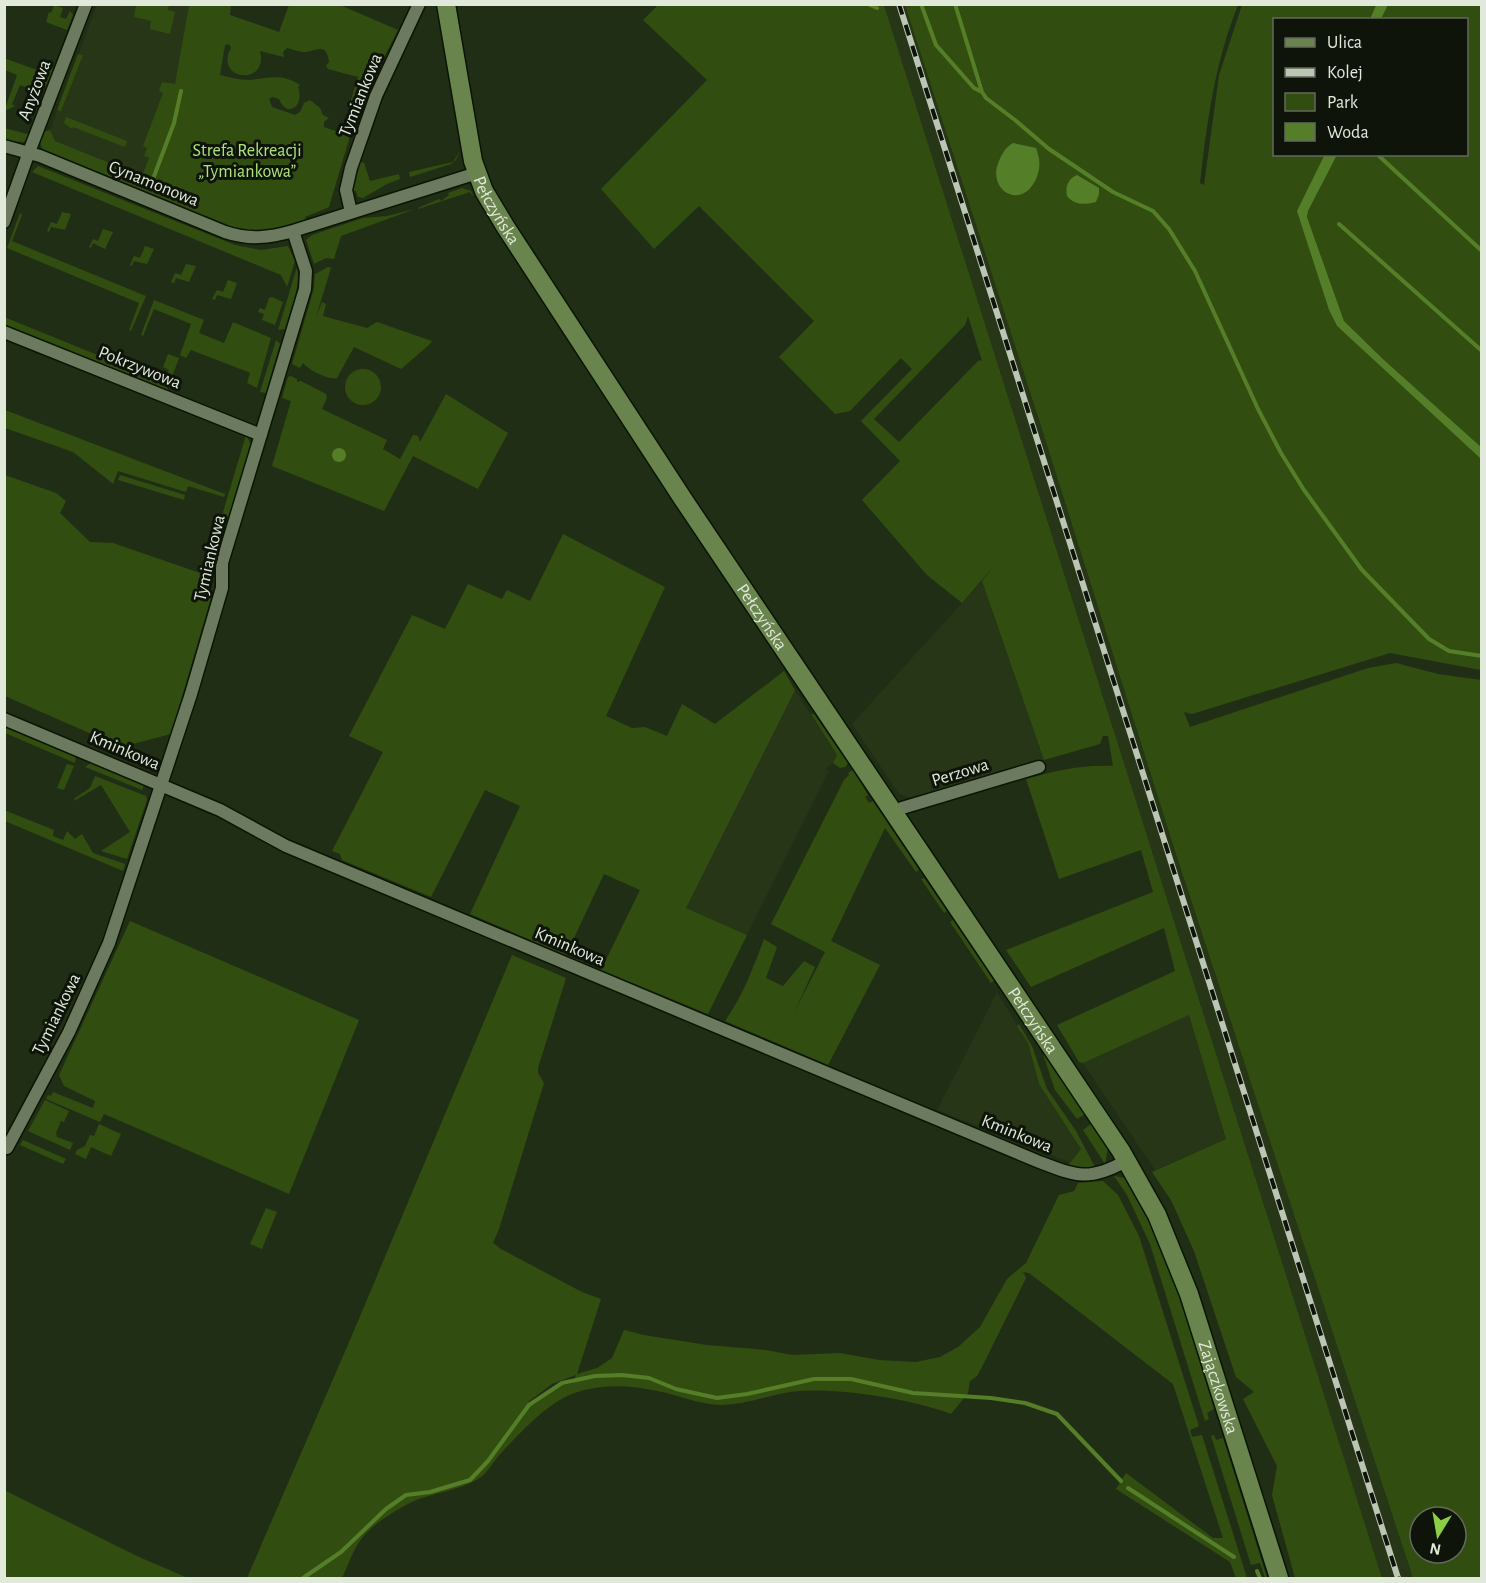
<svg xmlns="http://www.w3.org/2000/svg" width="1486" height="1583" viewBox="0 0 1486 1583" font-family="'Alegreya Sans',sans-serif">
	<style>
		.built { fill: #263617 }
		.green { fill: #314e10; fill-rule: evenodd }
		.water { fill: #557e29 }
		.lines { fill: none; stroke-linecap: round; stroke-linejoin: round }
		.stream { stroke: #557e29; stroke-width: 4 }
		.street-casing { stroke: #0a1601; stroke-width: 15 }
		.secondary-casing { stroke: #0a1601; stroke-width: 21 }
		.street { stroke: #6c7b5f; stroke-width: 12 }
		.secondary { stroke: #6a844e; stroke-width: 18 }
		.rail-casing { stroke: #bcc6b5; stroke-width: 6 }
		.rail { stroke: #0e140a; stroke-width: 4; stroke-dasharray: 11; stroke-linecap: butt }
		.labels { text-anchor: middle; stroke-width: 6; stroke-linejoin: round; paint-order: stroke }
		.street-label { font-size: 18px; fill: #e1eada; stroke: #0e140a }
		.park-label { font-size: 18px; fill: #ace577; stroke: #0e140a }
	</style>
	<rect width="100%" height="100%" fill="#212e16"/>
	<path class="built" d="M97 5H189L175 85 164 120 142 177 55 141 50 130Z
		M884 5H905L1040 423 1175 851 1413 1578H1382Z
		M982 581 1044 760 914 799 899 794 852 724Z
		M795 690 837 755 833 763 825 769 829 771 747 935 686 908Z
		M997 992 1028 1043 1039 1084 1081 1149 1069 1162 937 1110Z
		M1189 1014 1226 1139 1155 1170 1083 1063Z"/>
	<path class="green" d="M659 4 884 5 1382 1578H1295L1272 1495 1277 1466 1243 1399 1254 1392 1236 1377 1194 1251 1171 1200 1152 1172 1226 1139 1189 1015 1083 1063 1079 1062 1057 1025 1175 971 1164 928 1031 987 1006 950 1153 892 1141 850 1059 879 1026 779C1053 771 1085 764 1113 766L1108 736H1103L1100 744 1044 760 982 581 994 566 962 603 927 575 862 500 900 461 861 421 912 369 901 358 850 411 835 414 779 357 814 321 699 206 654 249 601 189 707 80 643 20ZM968 316 982 361 979 360 899 442 874 419 965 325Z
		M54 5 63 8 60 17 66 19 70 11 73 15 67 30 46 22 49 12 51 13Z
		M136 5H169L168 10 175 12 170 34 150 29 151 21 134 17Z
		M189 5H231L230 15 279 32 289 5H340L398 30 379 67 376 66 358 109 349 106 358 77 328 69 326 66 329 62C326 39 315 53 302 52 297 51 292 49 287 48L283 52 284 57 260 51C269 87 213 80 231 48L229 44 225 45 220 75C229 77 239 80 249 80 269 78 282 73 300 85L298 87C305 106 287 119 279 99L273 97 269 99 272 107 295 115 300 112 304 103 310 100 320 108 323 115 329 118 324 122V127L350 136 329 207 327 208 305 217 306 221 268 231H248L230 227 46 152C38 146 40 140 43 132L50 130 55 141 142 176 149 158 144 156 147 148 143 146 163 93 159 91 162 82 175 84Z
		M905 5H1238C1215 62 1207 122 1200 183L1204 185 1219 75 1242 5H1376L1370 19 1274 20V154L1325 155 1298 211 1329 310 1337 326 1481 459V670L1390 653 1192 714 1184 712 1190 727 1368 668 1396 663 1438 674 1481 680V1578H1413L1175 851 1040 423ZM1420 1517H1456V1553H1420Z
		M1388 5H1481V447L1383 359 1344 321 1307 217 1308 211 1337 155 1466 154V20L1381 19Z
		M78 54 83 55 61 111 57 110Z
		M4 58 45 73 49 65 53 69 46 86 43 85 41 92 20 85 12 104 15 106 7 110 5 109 17 75 5 70Z
		M66 117 127 141 125 147 73 127 72 129 64 123Z
		M4 128 31 135 24 142 5 141Z
		M460 151 456 160 451 164 410 177 409 172 453 162Z
		M359 161 364 163 370 181 399 174 400 179 387 184 363 198 358 197 356 191H352Z
		M38 166 235 245 261 250 288 246 295 261 287 287 281 275 32 172Z
		M462 188 471 191 474 197 470 192 418 209V208L439 199 441 201 449 195 448 193Z
		M415 209 341 236 334 259 326 258 314 264 306 240 312 235 363 218 387 216Z
		M62 212 71 214 65 230 51 227 49 232 47 231 51 222 57 224Z
		M20 213 22 215 12 241 146 296 131 331 129 330 139 303 7 248Z
		M103 229 113 232 105 249 93 243 91 248 89 247 93 239 98 241Z
		M145 246 154 249 147 264 134 261 132 266 130 265 134 256 140 258Z
		M186 264 196 266 189 282 176 278 174 283 171 282 175 273 181 275Z
		M297 267C301 288 290 310 285 329L278 330Z
		M328 267 331 268 316 317 322 302 326 304 323 316 367 328 377 322 432 341 429 345 401 369 354 347 337 378C327 380 309 370 303 363L300 368 292 364 314 288 315 274Z
		M228 280 237 283 231 299 217 295 215 300 212 299 217 290 223 292Z
		M272 297 283 302 275 325 262 320 264 314 258 312 260 308 265 310 269 298Z
		M154 300 204 320 199 333 224 343 233 322 271 338 257 388 247 383 250 373 243 370 191 350 186 358 180 355 191 324 154 309 143 336 141 335Z
		M4 317 164 382 169 370 163 367 168 354 179 358 166 393 5 327Z
		M276 340 280 344 266 393 260 392Z
		M345 387a18 18 0 1 1 36 0a18 18 0 1 1-36 0Z
		M291 376 297 379V382L301 381 326 394 327 398 322 409 387 440 383 449 400 459 413 435 418 436 420 442 446 394 508 433 478 489 413 456 384 511 272 466 291 401 282 398 288 377Z
		M5 410 225 494 224 497 188 486 186 492 118 471 113 484 112 483 73 452 5 428Z
		M246 435 252 446 226 528 221 519Z
		M5 475 56 493 66 501 60 513 90 542 113 543 203 574 211 598 171 734 121 747 5 696Z
		M120 475 185 495 184 500 118 480Z
		M563 534 665 587 606 716 632 728 645 727 667 736 682 704 715 724 784 671 795 690 686 908 747 935 708 1014 601 970 640 890 604 874 566 955 470 914 520 806 485 790 431 897 342 860 340 854 332 851 383 752 349 736 412 615 445 629 468 584 502 599 507 590 530 601Z
		M811 714H814L848 763 845 767 840 768 833 763 837 755Z
		M4 724 72 753 76 758 75 763 5 733Z
		M92 762 145 783 142 790 85 767Z
		M67 764 74 766 64 790 57 788Z
		M853 770 868 795 865 797 869 803 873 801 919 870 916 872 885 828 831 941 880 965 828 1065 725 1021C743 996 753 968 764 939L777 947 766 978 783 986 804 961 815 967 794 1013 825 952 771 924 844 780 849 775 848 773Z
		M95 776 146 796 147 800 127 859 101 851 130 832 101 785 74 801 75 798 90 788Z
		M4 810 54 830 53 836 63 840 67 831 75 839 82 834 93 853 125 864 123 871 5 821Z
		M924 878 947 911 944 913 921 879Z
		M953 920 994 981 991 983 950 922Z
		M130 921 359 1020 289 1194 104 1114 100 1122 46 1099 48 1095 51 1096 53 1092 93 1108 95 1101 64 1086 59 1075Z
		M512 955 566 978 538 1068V1073L544 1083 499 1229 493 1243 501 1249 582 1292 601 1299 577 1374 597 1368 612 1358 624 1330 644 1335 707 1345 766 1350 792 1355 840 1353 879 1360 916 1362 940 1357 958 1347 980 1327 1007 1279 1026 1263 1059 1195 1074 1191 1078 1183 1103 1181 1118 1195 1139 1236 1199 1426 1190 1430 1192 1437 1202 1435 1247 1578H1236L1230 1562 1116 1489 1126 1473 1213 1538H1223L1173 1384 1029 1273 1023 1272 1026 1278 983 1365 977 1376 970 1381 968 1393 951 1414C913 1399 840 1388 799 1391 774 1393 750 1404 723 1405 698 1405 677 1394 652 1390 624 1384 590 1384 563 1398 540 1411 520 1433 502 1452 494 1460 488 1473 478 1479 458 1491 435 1492 414 1501 399 1508 371 1525 362 1538 353 1549 348 1566 342 1578H247L350 1340ZM576 1375 573 1383 562 1385 533 1405 528 1402 552 1384Z
		M1019 1024 1032 1046 1047 1089 1076 1131 1095 1167 1085 1168 1068 1165 1081 1149 1039 1084 1028 1043 1017 1026Z
		M1041 1048 1077 1099 1085 1114 1077 1119 1055 1090Z
		M45 1100 69 1111 64 1122 61 1121 56 1133 57 1137 73 1143 70 1150 28 1131Z
		M1092 1123 1108 1147 1105 1164 1083 1130Z
		M99 1124 121 1134 111 1156 91 1147 86 1159 75 1154 77 1150 85 1146 90 1135 94 1136Z
		M23 1140 66 1159 63 1164 20 1145Z
		M1114 1176 1125 1178 1136 1188 1164 1253 1179 1293 1214 1409 1207 1413 1209 1419 1205 1421 1150 1244 1127 1195Z
		M266 1208 277 1212 262 1249 250 1244Z
		M1214 1435 1216 1440 1223 1438 1267 1578H1265L1260 1563 1251 1565 1211 1436Z
		M4 1490 139 1557 188 1578H5Z"/>
	<path class="water" d="M1376 5H1388L1381 19H1370Z
		M1013 143 1036 148C1040 159 1041 167 1036 179 1021 212 986 189 999 161 1003 152 1005 148 1013 143Z
		M1325 154 1337 155 1308 211 1307 217 1344 321 1383 359 1481 447V459L1337 326 1329 310 1297 211Z
		M1077 175 1099 188V194L1096 202C1085 205 1074 205 1067 196 1065 187 1068 179 1077 175Z
		M332 455a7 7 0 1 1 14 0a7 7 0 1 1-14 0Z"/>
	<g class="lines">
		<path class="stream" d="M868 4 877 8
			M921 4 936 45 974 88 982 92
			M955 4 982 92 986 98 1015 120 1049 149 1113 192 1153 211 1169 229 1195 271 1258 409 1281 453 1304 490 1362 570 1429 639 1449 651 1482 656
			M1379 156 1482 251
			M153 179 174 123 181 91
			M1339 224 1482 351
			M1128 1488 1234 1557
			M1257 1571 1260 1578
			M303 1578 341 1552 386 1509 406 1495 430 1492 470 1480 488 1461 529 1405 562 1383 595 1376 622 1375 649 1378 676 1389 717 1398 747 1394 814 1379H851L913 1393 991 1398 1025 1403 1057 1414 1121 1481"/>
		<g class="street-casing">
			<path id="street" d="M4 146 40 156 225 232C249 240 269 238 293 231L477 173
				M351 212 346 190 351 168 376 96 419 4
				M4 222 29 152 86 4
				M4 332 261 435
				M4 719 220 810 286 846 1037 1161C1076 1176 1088 1182 1126 1161
				M893 814 902 808 1039 767
				M7 1148 69 1032 109 943 191 694 222 588V563L305 289 306 271 293 231"/>
		</g>
		<g class="secondary-casing">
			<g id="secondary">
				<path id="s1" d="M446 4 473 161 484 191 505 226 683 499 1121 1151 1157 1215 1189 1294 1279 1578"/>
			</g>
		</g>
		<use href="#street" class="street"/>
		<use href="#secondary" class="secondary"/>
		<g class="rail-casing">
			<path id="rail" d="M899 4 1398 1578"/>
		</g>
		<use href="#rail" class="rail"/>
	</g>
	<g class="labels">
		<g class="street-label">
			<text transform="translate(34 90) rotate(-69)" y="6">Anyżowa</text>
			<text transform="translate(360 95) rotate(-68)" y="6">Tymiankowa</text>
			<text transform="translate(154 183) rotate(22)" y="6">Cynamonowa</text>
			<text dy="6" stroke="none"><textPath href="#s1" startOffset="214">Pełczyńska</textPath></text>
			<text transform="translate(140 367) rotate(22)" y="6">Pokrzywowa</text>
			<text transform="translate(209 558) rotate(-77)" y="6">Tymiankowa</text>
			<text dy="6" stroke="none"><textPath href="#s1" startOffset="700">Pełczyńska</textPath></text>
			<text transform="translate(125 750) rotate(23)" y="6">Kminkowa</text>
			<text transform="translate(960 772) rotate(-17)" y="6">Perzowa</text>
			<text transform="translate(570 946) rotate(23)" y="6">Kminkowa</text>
			<text transform="translate(56 1014) rotate(-64)" y="6">Tymiankowa</text>
			<text dy="6" stroke="none"><textPath href="#s1" startOffset="1186">Pełczyńska</textPath></text>
			<text transform="translate(1017 1133) rotate(22)" y="6">Kminkowa</text>
			<text dy="6" stroke="none"><textPath href="#s1" startOffset="1600">Zajączkowska</textPath></text>
		</g>
		<g class="park-label">
			<text x="247" y="156">Strefa Rekreacji<tspan x="247" dy="21">„Tymiankowa”</tspan></text>
		</g>
	</g>
	<rect width="1486" height="1583" fill="none" stroke="#e1eada" stroke-width="12"/>
	<rect x="1273" y="18" width="195" height="138" fill="#0e140a" stroke="#626a5d" stroke-width="1.5"/>
	<rect x="1285" y="38" width="30" height="9" fill="#6a844e" stroke="#626a5d" stroke-width="1.5"/>
	<text x="1327" y="48" font-size="18" fill="#e1eada">Ulica</text>
	<rect x="1285" y="68" width="30" height="9" fill="#bcc6b5" stroke="#626a5d" stroke-width="1.5"/>
	<text x="1327" y="78" font-size="18" fill="#e1eada">Kolej</text>
	<rect x="1285" y="93" width="30" height="18" fill="#314e10" stroke="#626a5d" stroke-width="1.5"/>
	<text x="1327" y="108" font-size="18" fill="#e1eada">Park</text>
	<rect x="1285" y="123" width="30" height="18" fill="#557e29" stroke="#626a5d" stroke-width="1.5"/>
	<text x="1327" y="138" font-size="18" fill="#e1eada">Woda</text>
	<g transform="translate(1438 1535) rotate(191)"><circle r="28" fill="#0e140a" stroke="#626a5d" stroke-width="1.5"/>
	<path d="M0-4.5L10 22L0 15L-10 22Z" fill="#8cce45"/>
	<text y="-9" font-size="16" font-weight="bold" text-anchor="middle" fill="#e1eada">N</text>
	</g>
</svg>
